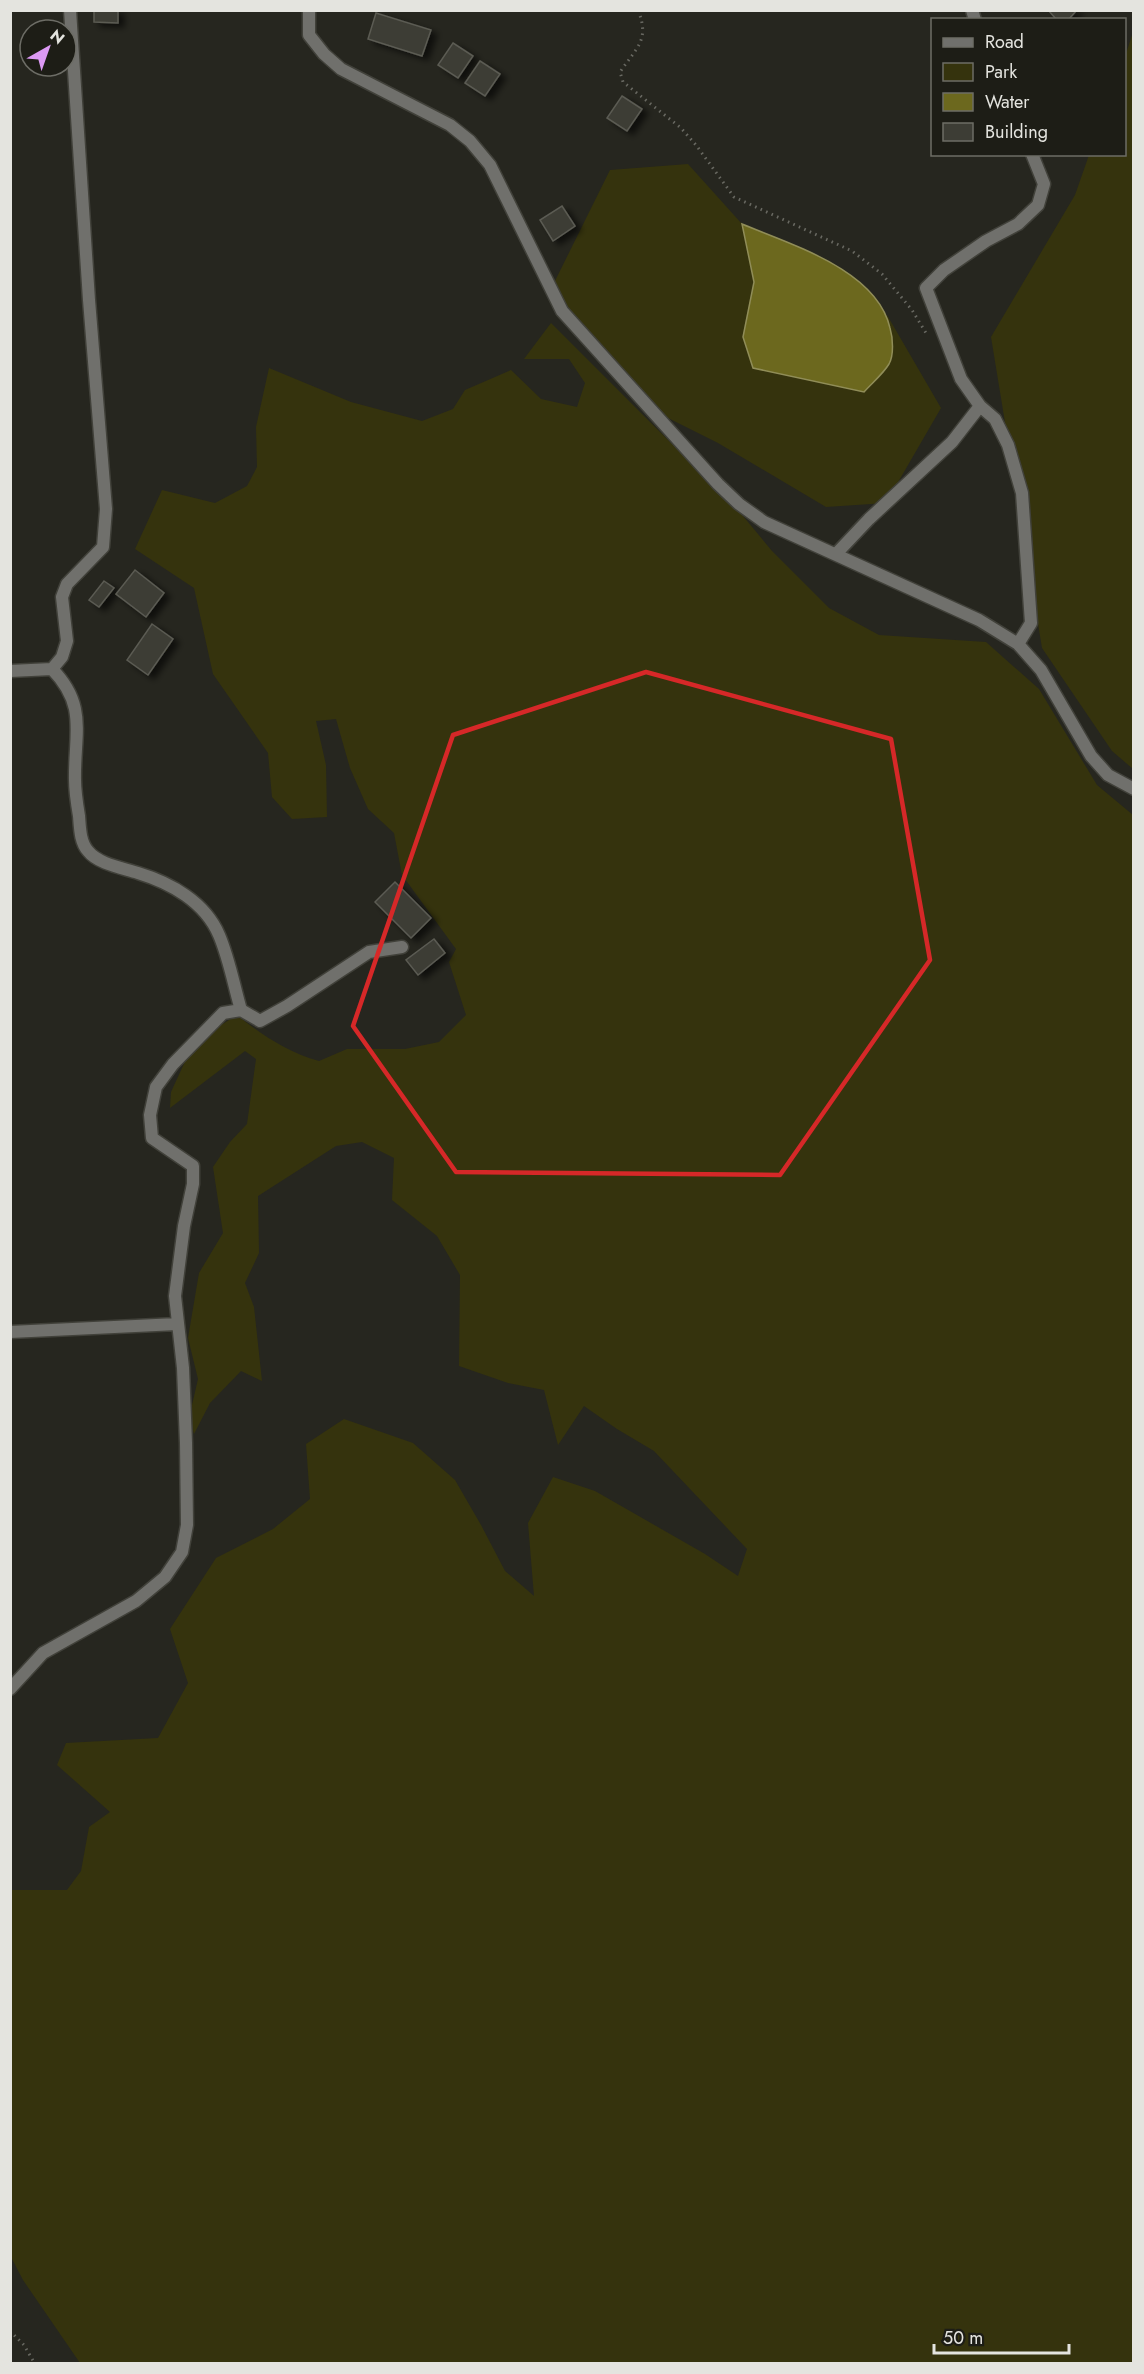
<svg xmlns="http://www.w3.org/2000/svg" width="1144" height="2374" viewBox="0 0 1144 2374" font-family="Jost,sans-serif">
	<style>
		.green { fill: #35330d }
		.water { fill: #6c681e; stroke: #908d58; stroke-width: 1.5 }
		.building { fill: #3d3d35; stroke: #5b5b53; stroke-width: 1.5; filter: url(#shadow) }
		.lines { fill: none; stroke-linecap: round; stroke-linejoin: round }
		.street-casing { stroke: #41413a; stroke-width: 15 }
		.path { stroke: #696962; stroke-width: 3; stroke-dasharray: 1.5 4.5; stroke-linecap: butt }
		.street { stroke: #70706c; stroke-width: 12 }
		.marked { fill: none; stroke: #d62828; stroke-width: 4.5; stroke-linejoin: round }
	</style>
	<defs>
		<filter id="shadow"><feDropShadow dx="6" dy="4" stdDeviation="3" flood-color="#0009"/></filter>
	</defs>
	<rect width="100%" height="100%" fill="#26261f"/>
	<path class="green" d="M1133 32V769L1112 751 1042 648 991 337 1075 195 1089 155 1124 154 1125 57Z
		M688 164 742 224 754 282 743 337 889 363 887 315 941 408 886 503 826 507 718 443 648 408 551 289 610 170Z
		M551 323 738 510 772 551 829 608 879 635 986 642 1039 689 1097 785 1133 815V2363H80L23 2280 11 2257 10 1890H67L81 1871 89 1827 110 1812 57 1765 66 1743 158 1738 188 1683 170 1629 216 1558 273 1529 310 1499 306 1444 344 1419 413 1443 455 1480 481 1525 505 1571 534 1596 528 1523 553 1477 595 1491 705 1554 738 1576 747 1549 654 1451 617 1429 584 1406 558 1445 544 1390 508 1383 459 1366 460 1275 437 1236 392 1200 394 1158 362 1142 336 1146 258 1196 259 1253 245 1283 254 1307 262 1381 241 1371 210 1403 194 1434 189 1418 198 1379 188 1338 199 1273 223 1233 213 1167 230 1142 247 1124 256 1059 245 1051 170 1108 171 1092 194 1042 237 1015C262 1035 287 1052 319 1061L347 1049H405L439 1042 466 1015 449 962 456 949 402 875 394 833 368 809 350 768 336 719 316 721 326 765 327 817 292 819 272 797 268 753 213 674 194 588 135 549 162 490 215 503 247 486 257 467 256 427 269 368 351 402 422 421 453 409 465 390 511 370 541 399 577 407 585 383 569 359H524Z"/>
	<path class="water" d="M742 224C792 245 877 270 890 328 893 338 894 355 889 364 883 374 872 383 864 392L753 368 743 337 754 282Z"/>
	<path class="building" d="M94 10H118V23L94 22Z
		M1048 10H1077L1068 20H1057Z
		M376 13 431 30 422 56 368 39Z
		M453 43 473 56 458 78 438 65Z
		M480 61 500 74 485 96 465 83Z
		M622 96 642 109 627 131 607 118Z
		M562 206 575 226 553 241 540 220Z
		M135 570 164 593 146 617 116 594Z
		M104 581 114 588 99 607 89 600Z
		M152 624 173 639 148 675 127 660Z
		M395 882 431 918 411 938 375 902Z
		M434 939 445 953 418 975 406 960Z"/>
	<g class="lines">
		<g class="street-casing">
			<path id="street" d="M309 10V35L324 54 341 69 450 125 470 141 490 165 562 311 718 484 739 504 764 522 979 620 1018 644 1041 670 1091 756 1108 775 1134 789
				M972 10 975 20
				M836 554 869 519 952 442 980 406
				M1018 644 1031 623 1022 493 1008 445 995 419 980 406 961 379 926 288 944 270 986 241 1018 224 1038 205 1044 184 1032 154
				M52 669C88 706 74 734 75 780 75 792 77 804 79 816 80 828 80 842 88 851 98 864 123 868 138 873 171 883 205 902 219 935 229 958 234 986 241 1010
				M10 671 52 669 62 657 67 641 62 597 67 584 103 547 106 509 89 300 70 10
				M10 1332 177 1324
				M10 1689 43 1653 136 1601 165 1577 182 1552 187 1525 186 1443 183 1368 175 1296 184 1226 193 1184V1166L152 1138 150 1115 156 1087 173 1064 223 1013 241 1010 260 1021 287 1006 369 952 402 947"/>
		</g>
		<path class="path" d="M638 10C650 40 637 47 620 72L623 82 681 128 696 145 734 197 852 251 882 274 912 310 926 333
			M10 2331 24 2345 35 2364"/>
		<use href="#street" class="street"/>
	</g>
	<path class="marked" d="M646 672 891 739 930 960 780 1175 456 1172 353 1026 453 735Z"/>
	<rect width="1144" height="2374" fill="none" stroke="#e4e4df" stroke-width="24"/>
	<rect x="931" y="18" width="195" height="138" fill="#1d1d16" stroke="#6d6d66" stroke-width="1.5"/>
	<rect x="943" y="38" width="30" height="9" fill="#70706c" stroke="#6d6d66" stroke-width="1.5"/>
	<text x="985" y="48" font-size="18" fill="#e4e4df">Road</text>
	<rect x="943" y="63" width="30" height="18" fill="#35330d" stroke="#6d6d66" stroke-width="1.5"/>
	<text x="985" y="78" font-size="18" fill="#e4e4df">Park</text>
	<rect x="943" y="93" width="30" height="18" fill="#6c681e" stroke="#6d6d66" stroke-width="1.5"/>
	<text x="985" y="108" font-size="18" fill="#e4e4df">Water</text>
	<rect x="943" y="123" width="30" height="18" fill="#3d3d35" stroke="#6d6d66" stroke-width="1.5"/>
	<text x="985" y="138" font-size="18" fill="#e4e4df">Building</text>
	<g transform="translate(48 48) rotate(40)"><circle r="28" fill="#1d1d16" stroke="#6d6d66" stroke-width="1.5"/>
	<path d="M0-4.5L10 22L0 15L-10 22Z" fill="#dc99f4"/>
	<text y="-9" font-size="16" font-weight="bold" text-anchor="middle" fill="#e4e4df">N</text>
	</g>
	<path d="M934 2344v9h135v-9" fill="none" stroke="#e4e4df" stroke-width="3"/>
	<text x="943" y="2344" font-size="18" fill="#e4e4df" stroke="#1d1d16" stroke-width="4.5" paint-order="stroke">50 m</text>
</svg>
